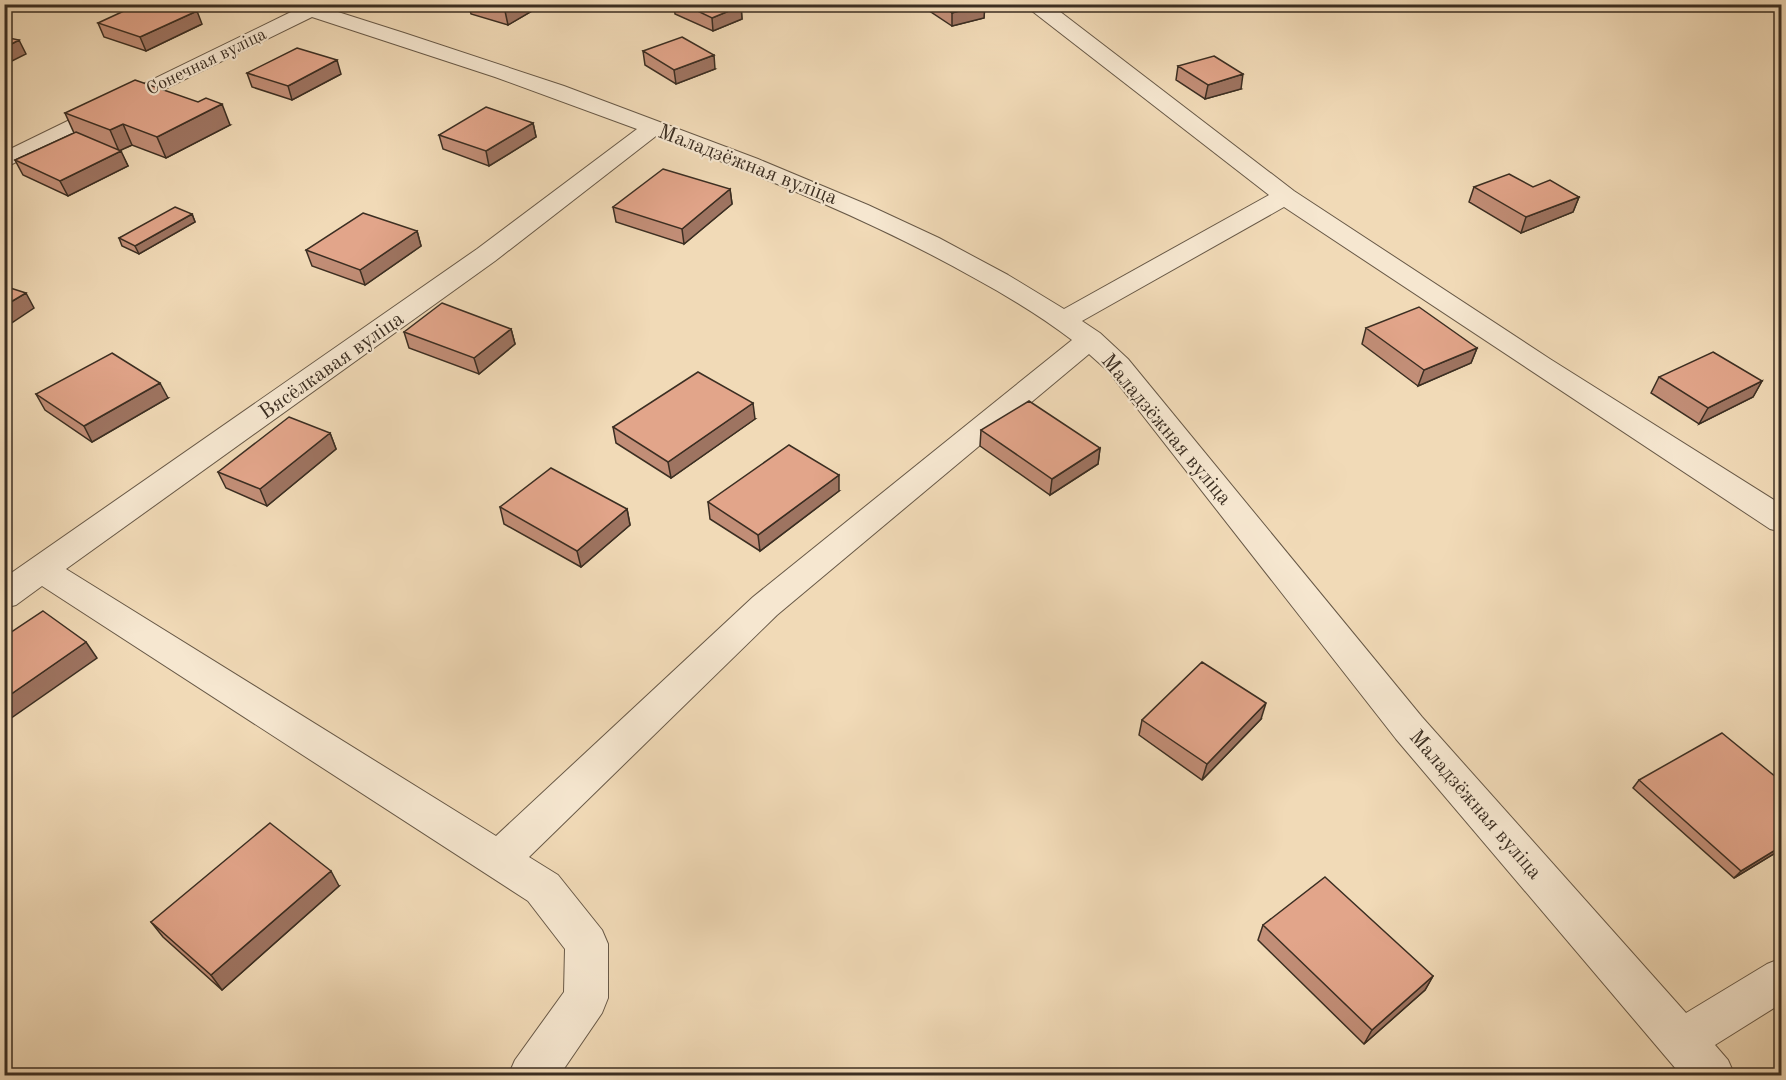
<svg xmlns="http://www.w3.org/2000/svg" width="1786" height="1080" viewBox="0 0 1786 1080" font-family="'Old Standard TT',serif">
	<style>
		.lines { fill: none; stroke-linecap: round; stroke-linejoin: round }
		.minor-casing { stroke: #685947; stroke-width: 2 }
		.minor { fill: #f6e7d0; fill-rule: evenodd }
		.wall { fill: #c28e77; stroke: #3b2e22; stroke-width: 1.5 }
		.shaded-wall { fill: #9e7461; stroke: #3b2e22; stroke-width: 1.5 }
		.building { fill: #e2a58a; stroke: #3b2e22; stroke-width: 1.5 }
		.labels { text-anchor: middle; stroke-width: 4.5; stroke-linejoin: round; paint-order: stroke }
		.far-street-label { font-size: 18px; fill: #3b2e22; stroke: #f6e7d0 }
		.street-label { font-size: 21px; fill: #3b2e22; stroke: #f6e7d0 }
	</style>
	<rect width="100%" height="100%" fill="#f1dab7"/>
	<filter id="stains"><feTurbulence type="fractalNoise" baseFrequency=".00333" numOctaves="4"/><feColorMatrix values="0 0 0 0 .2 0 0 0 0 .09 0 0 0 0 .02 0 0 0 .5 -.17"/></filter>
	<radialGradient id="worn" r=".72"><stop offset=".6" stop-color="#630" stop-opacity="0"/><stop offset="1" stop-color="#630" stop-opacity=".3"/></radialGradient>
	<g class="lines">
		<g class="minor-casing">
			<path id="minor" d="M280 4H313L404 33 564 86 758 159 868 205 939 238 1008 275 1064 309 1269 195 1023 4H1050L1294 191 1550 359 1782 505V532L1770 529 1284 207 1082 321 1100 333 1128 359 1422 717 1686 1013 1767 964 1782 958V1003L1715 1045 1728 1060 1735 1076H1682L1396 739 1108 371 1089 354 777 615 529 857 558 875 602 930 608 944V998L602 1013 559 1076H508L515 1060 564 992 565 949 528 901 42 586 16 605 4 608V578L477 249 637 129 495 77 312 17 4 168V152L293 11 283 8ZM656 136C765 178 874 221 976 279 1009 297 1042 317 1072 340L753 597 496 836 66 569 495 261Z"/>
		</g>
		<use href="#minor" class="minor"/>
	</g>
	<path class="wall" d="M468 4H544L508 25 471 14Z
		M674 4H738L741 6 742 19 713 31 675 14Z
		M928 4H985L984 18 952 26 928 10Z
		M98 23 202 24 146 51 104 37Z
		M643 51 715 69 676 84 645 65Z
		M1178 66 1241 89 1205 99 1176 80Z
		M247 73 341 74 292 100 252 87Z
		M65 113 230 125 166 158 132 145 120 150 128 166 68 196 23 175 15 160 74 133Z
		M533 123 536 137 489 166 443 149 439 135Z
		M1474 187H1533L1579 197 1573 212 1521 233 1469 202Z
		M730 189 732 204 684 244 616 222 613 207Z
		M192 214 195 222 139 254 122 246 119 238Z
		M417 231 421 246 365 285 312 266 306 250Z
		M1366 328 1477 348 1471 363 1418 386 1362 344Z
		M511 329 515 344 479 374 409 348 404 332Z
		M1659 377 1762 381 1753 397 1699 424 1651 393Z
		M36 394 168 398 92 442 45 410Z
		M755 419 671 478 616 443 613 427Z
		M981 430 1100 448 1098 464 1050 495 980 446Z
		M330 433 336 449 267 506 226 488 218 472Z
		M839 491 760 551 710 519 708 502Z
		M500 507 627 509 630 525 581 567 504 524Z
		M1261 719 1202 780 1139 735 1142 720Z
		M1639 780 1782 782V849L1734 878 1633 788Z
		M339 886 222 990 163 937 151 922Z
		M1263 925 1433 976 1425 990 1364 1044 1258 940Z"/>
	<path class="shaded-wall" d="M517 4H544L508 25 505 11Z
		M985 4 984 18 952 26V13Z
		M741 6 742 19 713 31 712 18Z
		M197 11 202 24 146 51 140 37Z
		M19 40 26 54 4 65V48Z
		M714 55 715 69 676 84 674 70Z
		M337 60 341 74 292 100 288 86Z
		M1243 74 1241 89 1205 99 1208 85Z
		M222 104 230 125 166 158 157 137Z
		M533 123 536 137 489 166 486 151Z
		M123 124 132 145 119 151 110 130Z
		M121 151 128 166 68 196 60 181Z
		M730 189 732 204 684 244 682 229Z
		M1579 197 1573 212 1521 233 1526 217Z
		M192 214 195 222 139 254 135 246Z
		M417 231 421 246 365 285 360 270Z
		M26 293 34 308 4 328V306Z
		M511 329 515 344 479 374 474 358Z
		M1477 348 1471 363 1418 386 1424 370Z
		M1762 381 1753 397 1699 424 1708 408Z
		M160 383 168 398 92 442 84 426Z
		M753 403 755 419 671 478 668 462Z
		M330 433 336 449 267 506 260 489Z
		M1100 448 1098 464 1050 495 1052 479Z
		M839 475V491L760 551 758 535Z
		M627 509 630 525 581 567 577 551Z
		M86 642 97 658 4 723V699Z
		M1266 703 1261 719 1202 780 1207 764Z
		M1782 846V849L1734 878 1741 871Z
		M331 871 339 886 222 990 211 975Z
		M1433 976 1425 990 1364 1044 1372 1030Z"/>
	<path class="building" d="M139 4H177L197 11 140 37 98 23Z
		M482 4H517L505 11Z
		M683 4H738L741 6 712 18Z
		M940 4H983L952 13Z
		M4 37 19 40 4 48Z
		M682 37 714 55 674 70 643 51Z
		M297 48 337 60 288 86 247 73Z
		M1214 56 1243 74 1208 85 1178 66Z
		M135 80 198 102 206 98 222 104 157 137 123 124 110 130 65 113Z
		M486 107 533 123 486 151 439 135Z
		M76 132 121 151 60 181 15 160Z
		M663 169 730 189 682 229 613 207Z
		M1509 174 1533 187 1550 180 1579 197 1526 217 1474 187Z
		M175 207 192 214 135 246 119 238Z
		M363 213 417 231 360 270 306 250Z
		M4 286 26 293 4 306Z
		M442 303 511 329 474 358 404 332Z
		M1419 307 1477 348 1424 370 1366 328Z
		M1713 352 1762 381 1708 408 1659 377Z
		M112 353 160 383 84 426 36 394Z
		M698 372 753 403 668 462 613 427Z
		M1029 401 1100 448 1052 479 981 430Z
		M289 417 330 433 260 489 218 472Z
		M789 445 839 475 758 535 708 502Z
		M551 468 627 509 577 551 500 507Z
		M43 611 86 642 4 699V637Z
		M1202 662 1266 703 1207 764 1142 720Z
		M1722 733 1782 782V846L1741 871 1639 780Z
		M270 823 331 871 211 975 151 922Z
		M1325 877 1433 976 1372 1030 1263 925Z"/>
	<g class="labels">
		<g class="far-street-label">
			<text transform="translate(206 61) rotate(-26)" y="6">Сонечная вуліца</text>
		</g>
		<g class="street-label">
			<text transform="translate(748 164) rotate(21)" y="7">Маладзёжная вуліца</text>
			<text transform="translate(331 365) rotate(-35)" y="7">Вясёлкавая вуліца</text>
			<text transform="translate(1167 429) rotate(50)" y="7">Маладзёжная вуліца</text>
			<text transform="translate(1476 804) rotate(49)" y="7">Маладзёжная вуліца</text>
		</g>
	</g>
	<rect width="1786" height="1080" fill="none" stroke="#f1dab7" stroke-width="24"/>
	<rect x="6" y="6" width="1774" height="1068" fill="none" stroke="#3b2e22" stroke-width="3"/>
	<rect x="12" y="12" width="1762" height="1056" fill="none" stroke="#3b2e22" stroke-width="1.5"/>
	<rect width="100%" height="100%" filter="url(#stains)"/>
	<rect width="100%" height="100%" fill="url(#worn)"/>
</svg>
